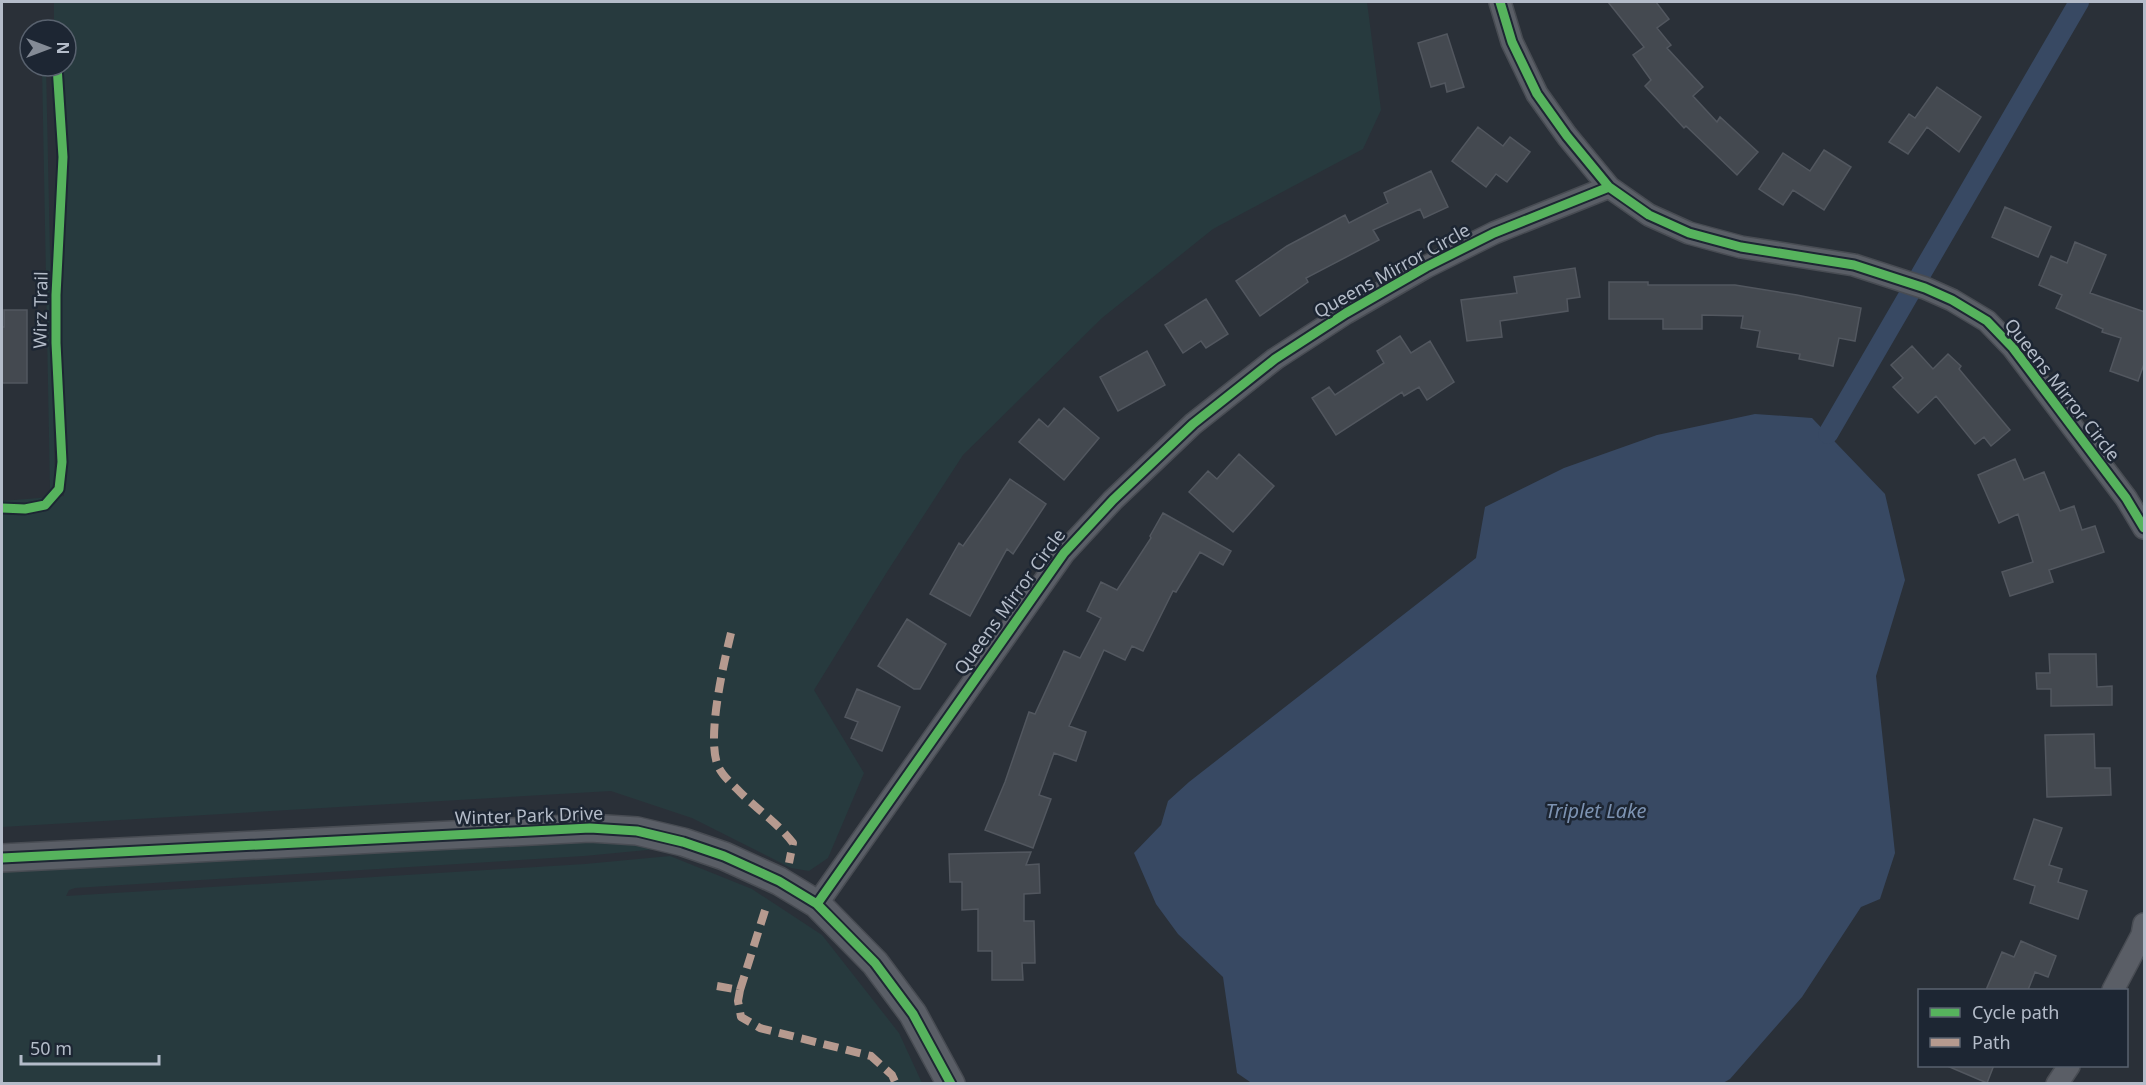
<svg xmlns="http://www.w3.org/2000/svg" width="2146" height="1085" viewBox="0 0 2146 1085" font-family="'Noto Sans',sans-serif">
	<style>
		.green { fill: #273a3e }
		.water { fill: #384963 }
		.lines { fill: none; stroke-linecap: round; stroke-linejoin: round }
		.canal { stroke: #384963; stroke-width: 20 }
		.building { fill: #444950; stroke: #52575f; stroke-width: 1.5 }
		.minor-casing { stroke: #484c53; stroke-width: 24 }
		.tertiary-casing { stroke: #484c53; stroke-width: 30 }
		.minor { stroke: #5a5e66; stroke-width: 21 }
		.tertiary { stroke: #5a5e66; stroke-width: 27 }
		.quiet { stroke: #b69a8f; stroke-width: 8; stroke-dasharray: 15 8; stroke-linecap: butt }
		.cycleway-casing { stroke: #1d2633; stroke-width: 13 }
		.cycleway { stroke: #56b35d; stroke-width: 9 }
		.labels { text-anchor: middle; stroke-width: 5; stroke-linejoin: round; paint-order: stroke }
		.street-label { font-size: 18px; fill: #b4bcc9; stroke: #1d2633 }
		.water-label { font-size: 20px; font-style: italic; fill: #7c92b1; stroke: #1d2633 }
	</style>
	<rect width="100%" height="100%" fill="#2a3038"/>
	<path class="green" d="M54 2H1367L1381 110 1363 149 1213 229 1102 318 963 455 887 572 814 690 864 773 828 858 809 871 791 868 692 818 611 791 2 827V501L64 496 55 66H66V30H54Z
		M42 66H46L55 489H50Z
		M590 837 668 848 584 856 75 888 69 890 66 896 585 864 670 856 752 889 822 935 899 1033 922 1083 2 1084V868Z"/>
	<path class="water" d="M1755 414 1812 418 1885 494 1905 580 1876 676 1895 853 1880 899 1861 907 1802 997 1730 1079 1723 1083 1253 1084 1237 1073 1223 977 1178 934 1156 904 1134 853 1161 825 1168 801 1189 782 1476 558 1485 507 1564 468 1657 435Z"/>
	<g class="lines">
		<path class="canal" d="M1828 434 2079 2"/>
	</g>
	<path class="building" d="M1608 2H1656L1669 19 1657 28 1671 45 1667 48 1703 87 1693 96 1717 122 1720 117 1758 152 1737 175 1686 126 1684 128 1645 86 1651 80 1633 55 1644 47Z
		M1447 34 1464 87 1447 92 1445 83 1431 87 1418 43Z
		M1937 87 1981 117 1959 152 1927 127 1908 154 1889 142 1909 114 1915 118Z
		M1478 127 1503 146 1510 137 1530 152 1507 182 1496 174 1486 187 1452 161Z
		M1824 150 1851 167 1824 210 1793 190 1783 205 1759 189 1783 153 1810 171Z
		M1431 171 1448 207 1424 218 1420 209 1373 230 1379 240 1306 278 1308 282 1260 316 1236 281 1287 246 1345 215 1349 223 1388 203 1384 193Z
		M2005 207 2051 227 2038 257 1992 237Z
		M2075 242 2106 255 2090 293 2145 312V361L2138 381 2110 371 2121 338 2102 332 2103 329 2056 308 2062 295 2039 285 2051 256 2067 263Z
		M1575 268 1580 297 1567 299 1568 311 1500 321 1502 337 1467 341 1461 300 1517 293 1514 277Z
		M1609 282H1648V285H1735L1797 295 1861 308 1855 341 1839 338 1833 366 1799 359 1800 354 1757 347 1760 331 1741 328 1743 316 1702 315V329H1663V319H1609Z
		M1206 299 1228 334 1206 348 1201 341 1183 353 1165 325Z
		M4 310H27V383H2V327H4Z
		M1400 336 1411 353 1430 341 1454 382 1427 400 1419 387 1404 396 1402 392 1336 435 1312 398 1329 387 1335 395 1384 363 1377 351Z
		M1912 346 1933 369 1948 354 1961 366 1959 369 2010 430 1991 446 1984 437 1975 444 1936 396 1918 413 1893 387 1903 378 1891 365Z
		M1147 351 1165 385 1118 411 1100 377Z
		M1064 408 1099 438 1064 480 1019 442 1039 419 1048 427Z
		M1239 454 1274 486 1233 532 1189 492 1208 471 1217 479Z
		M2015 459 2024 480 2044 472 2060 511 2074 506 2082 530 2095 526 2104 552 2049 570 2053 582 2010 596 2002 572 2033 562 2018 514 1999 523 1978 475Z
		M1010 479 1046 504 1013 554 1007 549 970 616 930 594 959 543 963 546Z
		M1163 513 1231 551 1223 565 1200 552 1176 592 1173 591 1143 651 1132 646 1125 660 1104 650 1069 726 1086 732 1076 761 1054 753 1039 795 1051 799 1033 848 985 830 1005 782 1029 712 1035 714 1064 651 1080 658 1101 618 1087 611 1101 582 1117 590 1151 538 1150 536Z
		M907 619 946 644 920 689H914L878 666Z
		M2049 654H2096L2097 687 2112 686V705L2051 706V689H2037L2036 673H2050Z
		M857 689 900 707 882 751 851 738 858 722 845 717Z
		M2094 734 2095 768H2110L2111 795 2047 797 2045 735Z
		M2034 819 2062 828 2049 865 2062 869 2058 882 2087 891 2078 919 2030 903 2035 886 2014 879Z
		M1031 852 1026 865 1039 864 1040 893 1024 894V921H1034L1035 963H1022L1023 980H992V951H978V909L962 910V882H950L949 854Z
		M2021 941 2056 956 2048 977 2035 972 2028 990H1986L2002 952 2014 957Z
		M1945 1065H1994L1987 1083Z"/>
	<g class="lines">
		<g class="minor-casing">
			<path id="minor" d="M1500 2 1512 42 1537 94 1567 136 1609 187 1649 215 1689 233 1741 247 1854 265 1925 288 1952 300 1987 321 2013 348 2126 498 2144 528
				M817 904 1064 553 1113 500 1193 424 1275 359 1346 313 1426 267 1494 233 1609 187
				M2113 990 2142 935 2144 924
				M2057 1084 2069 1066"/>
		</g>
		<g class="tertiary-casing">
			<path id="tertiary" d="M2 858 590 828 637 831 683 842 724 856 779 881 817 904 875 963 913 1014 951 1084"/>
		</g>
		<use href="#minor" class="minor"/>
		<use href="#tertiary" class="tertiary"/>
		<path class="quiet" d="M731 633C724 662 705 742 719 768 723 776 731 783 737 789 755 808 777 822 793 843L789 863
			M717 986 740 990 767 904
			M740 990 738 1001 741 1017 760 1028 871 1056 892 1075 896 1084"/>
		<g class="cycleway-casing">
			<path id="cycleway" d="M1500 2 1512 42 1537 94 1567 136 1609 187 1649 215 1689 233 1741 247 1854 265 1925 288 1952 300 1987 321 2013 348 2126 498 2144 528
				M2 508 25 509 45 505 59 489 62 462 56 343V295L63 157 57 66
				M2 858 590 828 637 831 683 842 724 856 779 881 817 904 875 963 913 1014 951 1084
				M817 904 1064 553 1113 500 1193 424 1275 359 1346 313 1426 267 1494 233 1609 187"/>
		</g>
		<use href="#cycleway" class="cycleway"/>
	</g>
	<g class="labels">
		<g class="street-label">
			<text transform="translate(1392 271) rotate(-29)" y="6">Queens Mirror Circle</text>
			<text transform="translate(41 310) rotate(-89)" y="6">Wirz Trail</text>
			<text transform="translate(2062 390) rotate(52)" y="6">Queens Mirror Circle</text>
			<text transform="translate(1010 602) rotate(-54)" y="6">Queens Mirror Circle</text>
			<text transform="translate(529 816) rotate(-2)" y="6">Winter Park Drive</text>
		</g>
		<g class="water-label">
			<text x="1596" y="818">Triplet Lake</text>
		</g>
	</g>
	<rect width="2146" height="1085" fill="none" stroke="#b4bcc9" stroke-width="6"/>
	<rect x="1918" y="989" width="210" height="78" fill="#1d2633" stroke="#59626f" stroke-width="1.5"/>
	<rect x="1930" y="1008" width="30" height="9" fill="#56b35d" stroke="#59626f" stroke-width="1.5"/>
	<text x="1972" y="1019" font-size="18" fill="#b4bcc9">Cycle path</text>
	<rect x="1930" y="1038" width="30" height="9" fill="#b69a8f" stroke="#59626f" stroke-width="1.5"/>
	<text x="1972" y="1049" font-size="18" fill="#b4bcc9">Path</text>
	<g transform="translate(48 48) rotate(90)"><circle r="28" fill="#1d2633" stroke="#59626f" stroke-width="1.5"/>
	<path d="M0-4.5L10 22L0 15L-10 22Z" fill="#848b96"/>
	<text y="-9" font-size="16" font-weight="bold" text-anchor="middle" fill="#b4bcc9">N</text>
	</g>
	<path d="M21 1055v9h138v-9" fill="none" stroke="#b4bcc9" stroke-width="3"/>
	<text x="30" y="1055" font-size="18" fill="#b4bcc9" stroke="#1d2633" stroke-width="4.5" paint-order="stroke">50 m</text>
</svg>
